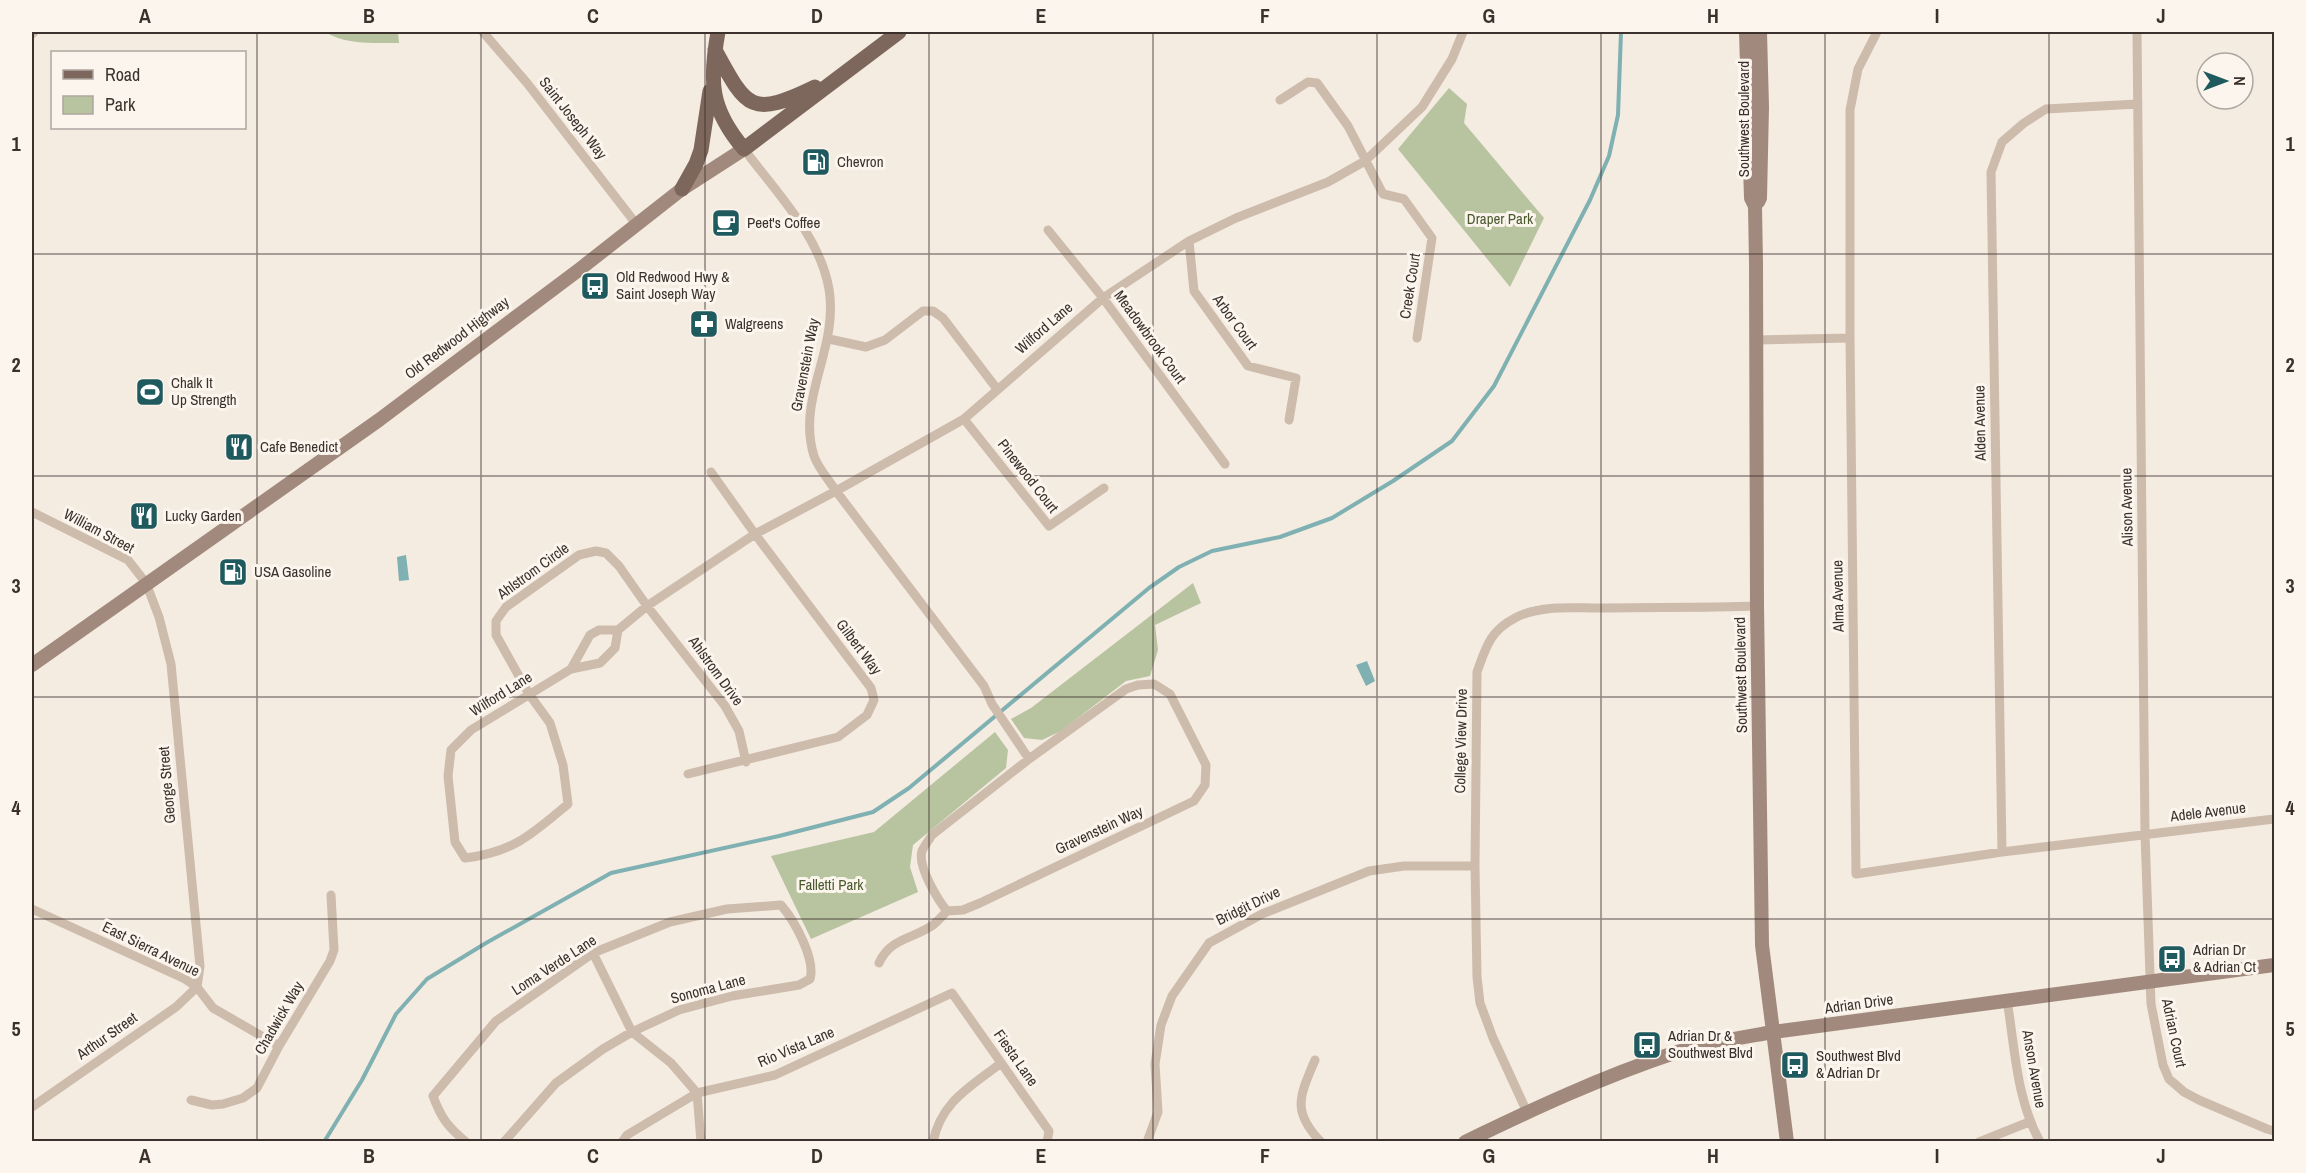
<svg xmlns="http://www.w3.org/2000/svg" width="2306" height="1173" viewBox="0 0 2306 1173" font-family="'Archivo Narrow',sans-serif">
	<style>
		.green { fill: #b8c4a0 }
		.water { fill: #7fb0b2 }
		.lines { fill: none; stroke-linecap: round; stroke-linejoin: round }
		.stream { stroke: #7fb0b2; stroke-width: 4 }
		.street { stroke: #cdbbac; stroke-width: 9 }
		.secondary { stroke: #a18a7d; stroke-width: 14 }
		.primary { stroke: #7d675c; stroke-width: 15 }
		.grid { fill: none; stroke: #3b302b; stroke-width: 1.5; stroke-opacity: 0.55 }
		.labels { text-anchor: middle; stroke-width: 6; stroke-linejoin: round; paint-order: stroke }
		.street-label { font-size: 15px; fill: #3b302b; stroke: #fbf5ee }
		.poi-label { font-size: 15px; fill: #3b302b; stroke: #fbf5ee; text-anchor: start }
		.park-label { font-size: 15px; fill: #4a5a2e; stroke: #fbf5ee }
		.neatline { fill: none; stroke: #3b302b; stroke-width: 2 }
		.grid-label { font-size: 20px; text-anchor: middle; font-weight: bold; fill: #3b302b }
	</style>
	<rect width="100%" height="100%" fill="#f4ebe1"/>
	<path class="green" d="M325 32H398L399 43C375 43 346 45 325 32Z
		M1449 88 1467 104 1464 123 1544 218 1510 287 1398 149Z
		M1193 583 1201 603 1155 625 1158 650 1150 676 1126 681 1061 731 1042 740 1024 738 1011 719 1031 708Z
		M995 732 1008 750 1006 768 913 845 910 867 918 892 811 939 771 856 874 832Z"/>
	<path class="water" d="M406 555 409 580 399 581 397 557Z
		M1367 661 1375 681 1366 686 1356 665Z"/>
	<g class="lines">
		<path class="stream" d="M324 1142 362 1080 396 1014 427 979 486 943 611 873 779 836 873 812 909 788 1149 588 1179 567 1212 551 1280 537 1332 518 1393 481 1452 441 1494 386 1590 200 1609 156 1618 115 1621 32"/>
		<path class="street" d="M483 32 527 83 637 225
			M1877 32 1858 69 1850 110V338L1856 874 2002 852 2274 819
			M2137 32 2145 834 2151 1004 2163 1065 2169 1079 2184 1092 2199 1100 2267 1129 2274 1131
			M32 34 34 32
			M1280 100 1308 82 1317 83 1348 126 1383 194 1404 199 1432 238 1417 338
			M744 149C775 191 820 236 829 289 839 349 796 399 814 456 818 468 829 480 836 491L984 686 992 704 1029 759
			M1048 230 1103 298 1225 464
			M1189 241 1194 291 1248 366 1296 378 1289 420
			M829 339 866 347 885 340 923 311H933L943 318 997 389
			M1756 340 1850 338
			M964 419 1049 526 1104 488
			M32 512 128 560 146 583 159 617 171 664 200 966 197 987 176 1007 32 1107
			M571 669 590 635 599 630H618
			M1154 684 1170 694 1206 765 1205 785 1194 801 980 903 963 910 947 911C938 900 917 866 922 851 924 846 929 840 932 835L1029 759 1126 689 1138 685Z
			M746 762 739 731 725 706 647 606 619 566 606 553 596 551 579 555 506 607 496 621V635L529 694 550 723 563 765 568 804C532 834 514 852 465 858L455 842 448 776 451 750 471 730 571 669 600 663 615 648 618 630 647 606 755 534 836 491 964 419 1103 298 1189 241 1236 218 1328 182 1365 161 1422 107 1452 59 1463 32
			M688 774 838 737 867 715 874 700 871 688 755 534 711 472
			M2002 852 1991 172 2002 142 2024 123 2046 109 2138 104
			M32 909 185 979 197 987 213 1008 279 1046
			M593 953 632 1032 671 1063 697 1093 701 1142
			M879 963C890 938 913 939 933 925 938 921 942 916 947 911
			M2007 1000C2015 1048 2016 1098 2040 1142
			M1315 1060C1300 1096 1291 1111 1321 1142
			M191 1100 212 1105 223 1104 243 1098 257 1088 279 1046 330 961 334 950 331 895
			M1527 1112 1493 1038 1480 1003 1477 977 1475 866 1477 672C1486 647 1490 631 1515 618 1539 605 1570 608 1596 608 1650 607 1703 608 1757 606
			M466 1142C448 1127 441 1118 433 1096L496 1021 593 953 670 922 727 909 781 905C794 920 816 959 810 979L799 985 732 996 679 1010 632 1032 603 1049 556 1083 504 1142
			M622 1142 627 1135 697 1093 775 1075 952 993 1049 1131 1047 1142
			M933 1142C941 1101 972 1086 1001 1063
			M1147 1142 1158 1112 1155 1064 1161 1025 1172 996 1209 943 1262 914 1369 871 1404 866H1475
			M1979 1142 2029 1122"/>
		<path class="secondary" d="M1746 32 1751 198 1755 206 1756 263 1757 606 1762 945 1787 1142
			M1758 202 1760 198 1762 107 1760 32
			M32 665 379 420 580 269 682 189 744 149
			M1465 1142C1533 1109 1602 1077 1674 1053 1706 1043 1740 1038 1773 1032L2274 965"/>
		<path class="primary" d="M718 32C709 82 710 109 744 149L899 32
			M715 50C747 109 751 118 815 87
			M682 189 696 164 701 150 710 91"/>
	</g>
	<path class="grid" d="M257 32V1142M481 32V1142M705 32V1142M929 32V1142M1153 32V1142M1377 32V1142M1601 32V1142M1825 32V1142M2049 32V1142M32 254H2274M32 476H2274M32 697H2274M32 919H2274"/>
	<defs>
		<g id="fuel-square" transform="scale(1.5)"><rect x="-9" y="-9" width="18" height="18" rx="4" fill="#1f5a5e" stroke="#fbf5ee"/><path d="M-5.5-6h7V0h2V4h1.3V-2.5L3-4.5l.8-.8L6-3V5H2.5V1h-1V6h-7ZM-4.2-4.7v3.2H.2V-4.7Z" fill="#fff"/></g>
		<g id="cafe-square" transform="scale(1.5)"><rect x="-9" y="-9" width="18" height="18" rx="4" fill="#1f5a5e" stroke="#fbf5ee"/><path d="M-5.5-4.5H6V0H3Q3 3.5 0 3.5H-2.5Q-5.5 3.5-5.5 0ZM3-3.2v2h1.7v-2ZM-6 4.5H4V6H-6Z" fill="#fff"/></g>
		<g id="bus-square" transform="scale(1.5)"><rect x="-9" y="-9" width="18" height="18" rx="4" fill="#1f5a5e" stroke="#fbf5ee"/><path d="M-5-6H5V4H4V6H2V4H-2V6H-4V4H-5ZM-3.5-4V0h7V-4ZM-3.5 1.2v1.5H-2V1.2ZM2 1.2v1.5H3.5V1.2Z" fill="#fff"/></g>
		<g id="pharmacy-square" transform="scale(1.5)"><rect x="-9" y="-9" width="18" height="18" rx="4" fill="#1f5a5e" stroke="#fbf5ee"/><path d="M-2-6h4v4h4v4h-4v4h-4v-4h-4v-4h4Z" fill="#fff"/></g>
		<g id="stadium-square" transform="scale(1.5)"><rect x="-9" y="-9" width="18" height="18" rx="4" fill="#1f5a5e" stroke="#fbf5ee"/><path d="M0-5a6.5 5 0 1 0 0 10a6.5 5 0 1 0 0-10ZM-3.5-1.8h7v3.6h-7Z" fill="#fff"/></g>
		<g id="restaurant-square" transform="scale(1.5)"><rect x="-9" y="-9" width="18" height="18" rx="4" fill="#1f5a5e" stroke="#fbf5ee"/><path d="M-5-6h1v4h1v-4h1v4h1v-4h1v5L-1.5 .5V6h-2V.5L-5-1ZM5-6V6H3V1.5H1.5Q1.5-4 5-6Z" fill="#fff"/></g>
	</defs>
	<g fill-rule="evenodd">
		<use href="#fuel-square" x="816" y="162"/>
		<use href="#cafe-square" x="726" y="223"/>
		<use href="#bus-square" x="595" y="286"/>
		<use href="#pharmacy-square" x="704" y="324"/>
		<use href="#stadium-square" x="150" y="392"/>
		<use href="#restaurant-square" x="239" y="447"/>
		<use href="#restaurant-square" x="144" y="516"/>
		<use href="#fuel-square" x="233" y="572"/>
		<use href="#bus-square" x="2172" y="959"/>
		<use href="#bus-square" x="1647" y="1045"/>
		<use href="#bus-square" x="1795" y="1065"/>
	</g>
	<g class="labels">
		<g class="street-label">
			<text transform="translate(573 118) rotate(52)" y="5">Saint Joseph Way</text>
			<text transform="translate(1744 119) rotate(-90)" y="5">Southwest Boulevard</text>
			<text transform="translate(1410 286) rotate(-81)" y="5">Creek Court</text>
			<text transform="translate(1235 322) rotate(54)" y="5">Arbor Court</text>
			<text transform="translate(1044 328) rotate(-41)" y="5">Wilford Lane</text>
			<text transform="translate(1150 337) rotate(54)" y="5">Meadowbrook Court</text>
			<text transform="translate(457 338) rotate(-37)" y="5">Old Redwood Highway</text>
			<text transform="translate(805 365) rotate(-79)" y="5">Gravenstein Way</text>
			<text transform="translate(1980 423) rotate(-91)" y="5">Alden Avenue</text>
			<text transform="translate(1028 476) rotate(52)" y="5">Pinewood Court</text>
			<text transform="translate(2127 507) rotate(-91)" y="5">Alison Avenue</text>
			<text transform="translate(99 531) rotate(28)" y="5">William Street</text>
			<text transform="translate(533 571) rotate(-36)" y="5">Ahlstrom Circle</text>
			<text transform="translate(1838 596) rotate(-91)" y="5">Alma Avenue</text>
			<text transform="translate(859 647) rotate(53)" y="5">Gilbert Way</text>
			<text transform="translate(716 671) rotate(54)" y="5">Ahlstrom Drive</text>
			<text transform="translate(1741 675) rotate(-91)" y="5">Southwest Boulevard</text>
			<text transform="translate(501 694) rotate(-32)" y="5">Wilford Lane</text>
			<text transform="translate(1461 741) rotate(-89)" y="5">College View Drive</text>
			<text transform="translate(167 785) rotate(-95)" y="5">George Street</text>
			<text transform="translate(2208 812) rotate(-7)" y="5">Adele Avenue</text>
			<text transform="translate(1099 830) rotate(-25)" y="5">Gravenstein Way</text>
			<text transform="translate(1248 906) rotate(-26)" y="5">Bridgit Drive</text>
			<text transform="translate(151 949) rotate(26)" y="5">East Sierra Avenue</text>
			<text transform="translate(554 965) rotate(-33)" y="5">Loma Verde Lane</text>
			<text transform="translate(708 989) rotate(-15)" y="5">Sonoma Lane</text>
			<text transform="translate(1859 1004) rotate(-8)" y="5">Adrian Drive</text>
			<text transform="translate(279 1018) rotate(-60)" y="5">Chadwick Way</text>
			<text transform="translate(2174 1033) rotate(78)" y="5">Adrian Court</text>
			<text transform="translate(107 1036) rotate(-35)" y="5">Arthur Street</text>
			<text transform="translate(796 1047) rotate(-23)" y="5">Rio Vista Lane</text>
			<text transform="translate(1016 1058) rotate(55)" y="5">Fiesta Lane</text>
			<text transform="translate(2034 1069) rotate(80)" y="5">Anson Avenue</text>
		</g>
		<g class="poi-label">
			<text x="837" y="167">Chevron</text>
			<text x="747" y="228">Peet's Coffee</text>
			<text x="616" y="282">Old Redwood Hwy &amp;<tspan x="616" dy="17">Saint Joseph Way</tspan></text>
			<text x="725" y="329">Walgreens</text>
			<text x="171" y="388">Chalk It<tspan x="171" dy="17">Up Strength</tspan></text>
			<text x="260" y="452">Cafe Benedict</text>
			<text x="165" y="521">Lucky Garden</text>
			<text x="254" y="577">USA Gasoline</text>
			<text x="2193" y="955">Adrian Dr<tspan x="2193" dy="17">&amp; Adrian Ct</tspan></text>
			<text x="1668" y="1041">Adrian Dr &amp;<tspan x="1668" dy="17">Southwest Blvd</tspan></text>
			<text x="1816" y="1061">Southwest Blvd<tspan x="1816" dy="17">&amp; Adrian Dr</tspan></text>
		</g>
		<g class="park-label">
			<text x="1500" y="224">Draper Park</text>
			<text x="831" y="890">Falletti Park</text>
		</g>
	</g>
	<rect width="2306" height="1173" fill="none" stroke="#fbf5ee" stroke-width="66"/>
	<rect x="51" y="51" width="195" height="78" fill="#fbf5ee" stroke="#aea6a0" stroke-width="1.5"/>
	<rect x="63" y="70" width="30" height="9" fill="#7d675c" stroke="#aea6a0" stroke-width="1.5"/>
	<text x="105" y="81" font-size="18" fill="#3b302b">Road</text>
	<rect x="63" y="96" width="30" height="18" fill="#b8c4a0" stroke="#aea6a0" stroke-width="1.5"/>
	<text x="105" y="111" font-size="18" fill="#3b302b">Park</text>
	<g transform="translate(2225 81) rotate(90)"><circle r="28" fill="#fbf5ee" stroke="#aea6a0" stroke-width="1.5"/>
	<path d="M0-4.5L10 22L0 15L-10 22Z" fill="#1f5a5e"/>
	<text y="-9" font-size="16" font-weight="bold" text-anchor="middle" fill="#3b302b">N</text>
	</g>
	<rect x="33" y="33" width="2240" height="1107" class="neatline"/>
	<g class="grid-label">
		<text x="145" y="23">A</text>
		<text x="369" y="23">B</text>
		<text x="593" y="23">C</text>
		<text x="817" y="23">D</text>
		<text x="1041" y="23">E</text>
		<text x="1265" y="23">F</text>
		<text x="1489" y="23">G</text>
		<text x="1713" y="23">H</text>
		<text x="1937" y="23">I</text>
		<text x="2161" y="23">J</text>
		<text x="16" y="151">1</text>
		<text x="2290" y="151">1</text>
		<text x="16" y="372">2</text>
		<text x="2290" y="372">2</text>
		<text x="16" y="593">3</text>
		<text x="2290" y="593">3</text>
		<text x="16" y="815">4</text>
		<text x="2290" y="815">4</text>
		<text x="16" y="1036">5</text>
		<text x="2290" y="1036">5</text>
		<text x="145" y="1163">A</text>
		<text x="369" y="1163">B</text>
		<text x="593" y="1163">C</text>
		<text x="817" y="1163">D</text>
		<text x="1041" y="1163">E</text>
		<text x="1265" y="1163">F</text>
		<text x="1489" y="1163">G</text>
		<text x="1713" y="1163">H</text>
		<text x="1937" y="1163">I</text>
		<text x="2161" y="1163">J</text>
	</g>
</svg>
